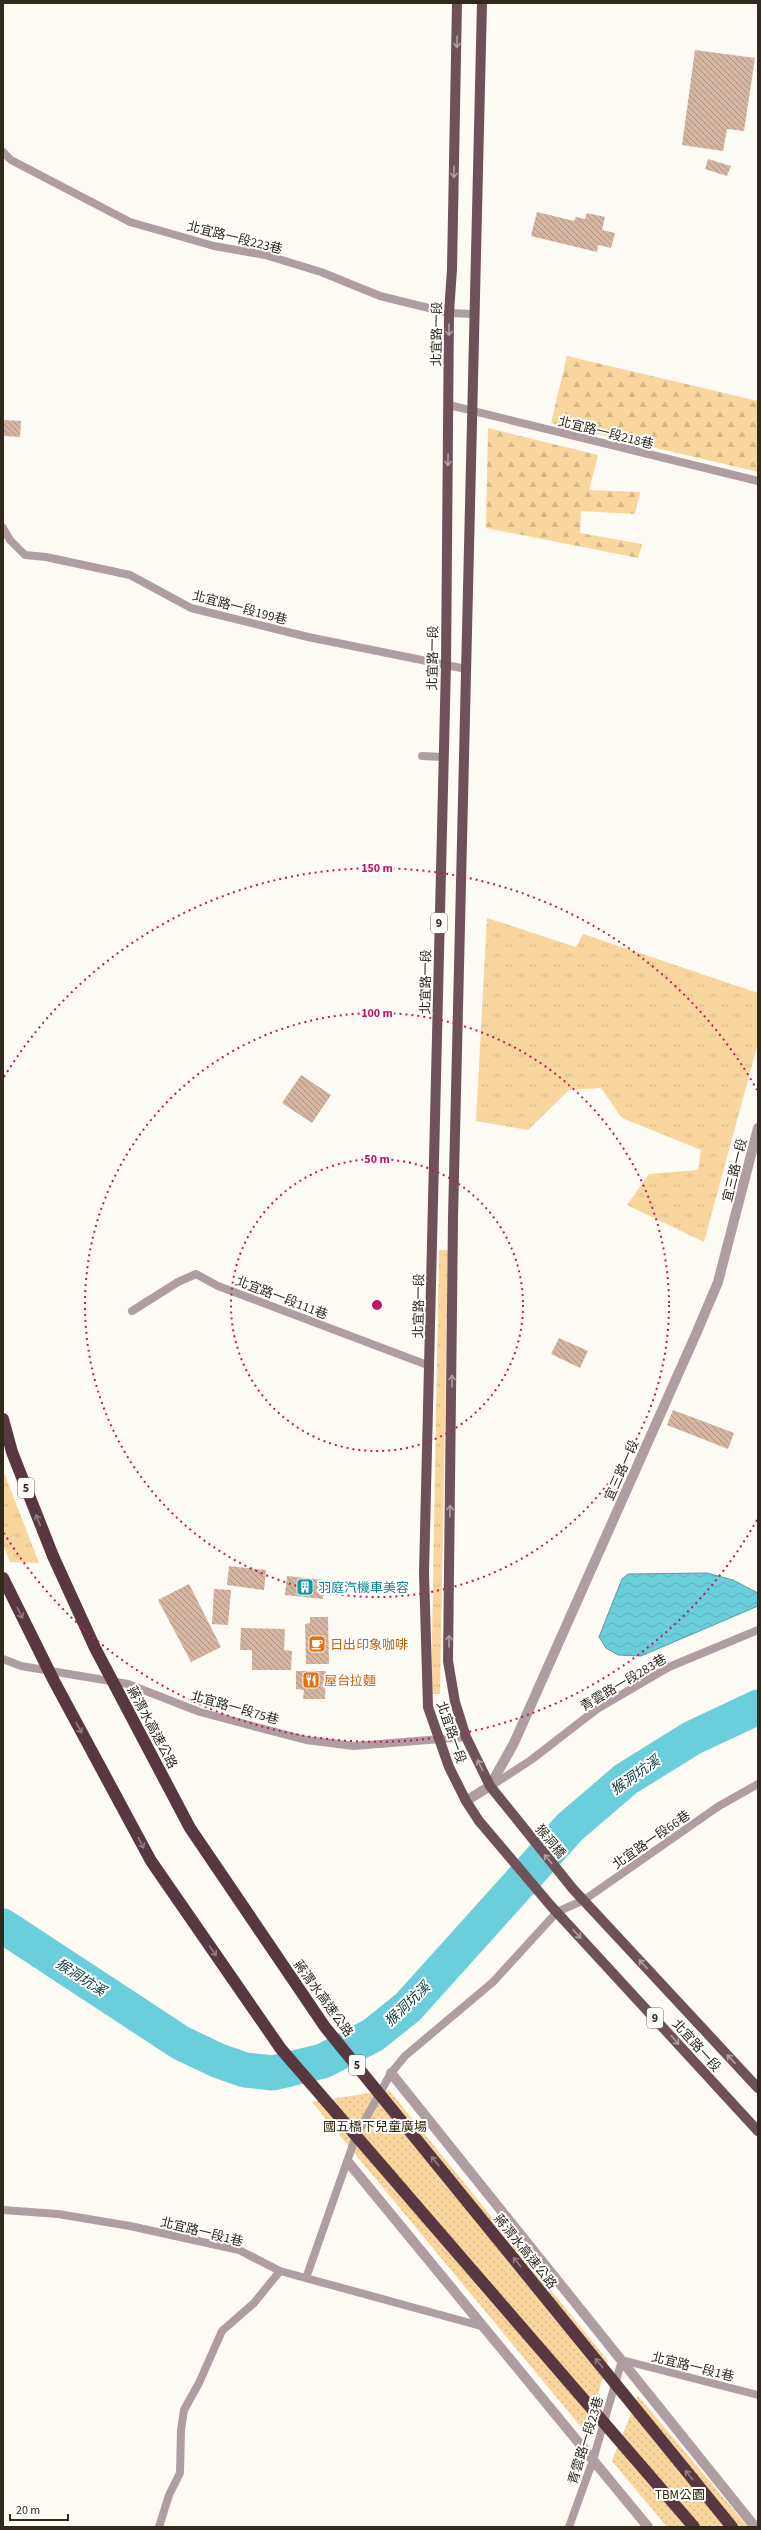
<svg xmlns="http://www.w3.org/2000/svg" width="761" height="2530" viewBox="0 0 761 2530" font-family="'Source Sans 3','Noto Sans TC',sans-serif">
	<style>
		.grass { fill: url(#grass-tufts) }
		.forest { fill: url(#forest-firs) }
		.park { fill: url(#park-dots) }
		.water { fill: url(#water-waves); stroke: #599ca2 }
		.lines { fill: none; stroke-linecap: round; stroke-linejoin: round }
		.river { stroke: #6bcedb; stroke-width: 35 }
		.building { fill: url(#building-back-hatch) }
		.service { stroke: #af9da1; stroke-width: 8 }
		.minor { stroke: #af9da1; stroke-width: 10 }
		.tertiary { stroke: #af9da1; stroke-width: 10 }
		.primary { stroke: #6f5159; stroke-width: 10 }
		.motorway { stroke: #583740; stroke-width: 12 }
		.motorway-bridge { stroke: #583740; stroke-width: 12 }
		.oneway { stroke: #b09fa4 }
		.oneway2 { stroke: #927d83 }
		.ring { fill: none; stroke: #c2185b; stroke-width: 2; stroke-dasharray: 2 4 }
		.labels { text-anchor: middle; stroke-width: 4; stroke-linejoin: round; paint-order: stroke }
		.shield { fill: #fff; stroke: #6e6960; stroke-width: 1 }
		.shield-label { font-size: 12px; font-weight: bold; fill: #30291c }
		.street-label { font-size: 13px; fill: #30291c; stroke: #fff }
		.culture-label { font-size: 13px; fill: #0d838f; stroke: #fff; text-anchor: start }
		.food-label { font-size: 13px; fill: #c56008; stroke: #fff; text-anchor: start }
		.park-label { font-size: 13px; fill: #372709; stroke: #fff }
		.water-label { font-size: 14px; font-style: italic; fill: #03353b; stroke: #fff }
		.centre { fill: #c2185b; stroke: #fff; stroke-width: 2 }
		.ring-label { font-size: 12px; text-anchor: middle; font-weight: bold; fill: #c2185b; stroke: #fff; stroke-width: 4; stroke-linejoin: round; paint-order: stroke }
	</style>
	<defs>
		<pattern id="grass-tufts" width="24" height="20" patternUnits="userSpaceOnUse"><rect width="24" height="20" fill="#f9d69d"/><path d="M3 7l-1-3M5 7V3M7 7l1-3M15 17l-1-3M17 17v-4M19 17l1-3" fill="none" stroke="#d6b887"/></pattern>
		<pattern id="forest-firs" width="22" height="20" patternUnits="userSpaceOnUse"><rect width="22" height="20" fill="#f9d69d"/><path d="M5 1l3.5 6h-7zM16 11l3.5 6h-7z" fill="#d6b887"/></pattern>
		<pattern id="park-dots" width="8" height="8" patternUnits="userSpaceOnUse"><rect width="8" height="8" fill="#f9d69d"/><path d="M2 2h.1M6 6h.1" fill="none" stroke="#d6b887" stroke-width="1.8" stroke-linecap="round"/></pattern>
		<pattern id="water-waves" width="16" height="10" patternUnits="userSpaceOnUse"><rect width="16" height="10" fill="#6bcedb"/><path d="M0 5q4-4 8 0t8 0" fill="none" stroke="#5db1bb"/></pattern>
		<pattern id="building-back-hatch" width="6" height="6" patternUnits="userSpaceOnUse"><rect width="6" height="6" fill="#d6b5a0"/><path d="M-1 5l2 2M0 0l6 6M5-1l2 2" fill="none" stroke="#ae9382"/></pattern>
	</defs>
	<rect width="100%" height="100%" fill="#fefaf4"/>
	<path class="grass" d="M487 918 576 947 583 934 758 993V1043L704 1242 627 1205 649 1174 698 1170 701 1150 622 1118 601 1088 569 1090 528 1130 476 1121Z
		M439 1250H448L440 1694H431Z
		M3 1470 39 1563 10 1562 3 1545Z"/>
	<path class="forest" d="M567 356 758 401V472L551 423Z
		M488 428 598 455 589 490 640 492 635 514 581 511 580 533 642 544 638 558 486 528Z"/>
	<path class="park" d="M389 2090 608 2361 586 2433 312 2102Z
		M638 2396 748 2527H667L612 2461Z"/>
	<path class="water" d="M707 1573 733 1580 758 1593V1606L641 1656 618 1655 606 1648 599 1637 622 1579 628 1574Z"/>
	<g class="lines">
		<path class="river" d="M3 1926 181 2043 219 2061 245 2070 273 2073 323 2061 373 2035 408 2007 570 1827 626 1779 692 1738 758 1707"/>
	</g>
	<path class="building" d="M695 50 755 58 744 131 727 129 723 151 682 145Z
		M708 159 731 166 727 176 705 169Z
		M537 212 574 221 576 217 585 219 587 213 605 217 602 230 615 233 611 248 598 245 597 252 531 236Z
		M3 420 21 421 20 437 3 436Z
		M301 1075 331 1095 312 1123 282 1103Z
		M559 1338 588 1351 580 1368 551 1354Z
		M673 1410 734 1433 728 1449 667 1425Z
		M229 1566 266 1570 264 1590 227 1585Z
		M287 1576 324 1580 323 1599 285 1595Z
		M189 1584 221 1647 191 1662 158 1600Z
		M214 1589 231 1590 228 1625 212 1624Z
		M310 1617H328L329 1664H306L305 1624 310 1623Z
		M241 1628 285 1629 284 1650 292 1651 291 1670H252V1650H240Z
		M296 1671H326L325 1699H303L304 1690 296 1689Z"/>
	<g class="lines">
		<path class="service" d="M3 152 11 160 130 222 214 246 265 255 321 272 380 296 449 313 474 314
			M449 405 758 481
			M3 528 10 540 25 555 46 557 130 575 191 608 308 637 466 669
			M422 756 443 757
			M132 1311 178 1282 196 1274 218 1286 430 1366
			M3 1659 21 1666 128 1684 200 1712 306 1740 354 1746 466 1737
			M491 1786 531 1760 597 1709 669 1667 758 1630
			M3 2210 58 2214 130 2226 239 2250 280 2271 481 2326
			M306 2278 356 2136 391 2073 405 2056 493 1982 557 1912 584 1900 719 1806 758 1784
			M159 2527 169 2495 180 2473 181 2430 184 2410 199 2383 222 2331 254 2303 280 2271
			M569 2527 593 2460 622 2360 758 2395"/>
		<path class="minor" d="M391 2073 755 2527
			M348 2162 648 2527"/>
		<path class="tertiary" d="M466 1801 490 1786 514 1743 696 1334 718 1282 758 1128"/>
		<path class="primary" d="M457 3 452 269 449 313 446 665 424 1573 428 1707 449 1767 466 1801 479 1821 551 1906 758 2131
			M482 3 453 1218 448 1661 455 1702 466 1737 490 1786 573 1889 758 2088"/>
		<path class="motorway" d="M3 1419 12 1452 53 1556"/>
		<path class="motorway-bridge" d="M53 1556 95 1648 190 1828 325 2027 732 2527
			M3 1578 54 1681 151 1861 281 2049 694 2527"/>
	</g>
	<defs><path id="oneway-shaft" d="M-6 0H5M1.5-3L5.5 0L1.5 3" fill="none" stroke-width="1.6" stroke-linecap="round" stroke-linejoin="round"/></defs>
	<g class="oneway">
		<use href="#oneway-shaft" transform="translate(457 42) rotate(91)"/>
		<use href="#oneway-shaft" transform="translate(454 172) rotate(91)"/>
		<use href="#oneway-shaft" transform="translate(449 330) rotate(90)"/>
		<use href="#oneway-shaft" transform="translate(448 460) rotate(91)"/>
		<use href="#oneway-shaft" transform="translate(452 1381) rotate(-89)"/>
		<use href="#oneway-shaft" transform="translate(450 1511) rotate(-89)"/>
		<use href="#oneway-shaft" transform="translate(449 1641) rotate(-89)"/>
		<use href="#oneway-shaft" transform="translate(480 1765) rotate(-116)"/>
		<use href="#oneway-shaft" transform="translate(548 1859) rotate(-130)"/>
		<use href="#oneway-shaft" transform="translate(577 1934) rotate(48)"/>
		<use href="#oneway-shaft" transform="translate(643 1964) rotate(-133)"/>
		<use href="#oneway-shaft" transform="translate(675 2040) rotate(48)"/>
		<use href="#oneway-shaft" transform="translate(731 2059) rotate(-133)"/>
	</g>
	<g class="oneway2">
		<use href="#oneway-shaft" transform="translate(38 1520) rotate(-112)"/>
		<use href="#oneway-shaft" transform="translate(20 1613) rotate(64)"/>
		<use href="#oneway-shaft" transform="translate(79 1728) rotate(62)"/>
		<use href="#oneway-shaft" transform="translate(141 1843) rotate(62)"/>
		<use href="#oneway-shaft" transform="translate(213 1951) rotate(55)"/>
		<use href="#oneway-shaft" transform="translate(435 2161) rotate(-129)"/>
		<use href="#oneway-shaft" transform="translate(517 2262) rotate(-129)"/>
		<use href="#oneway-shaft" transform="translate(599 2363) rotate(-129)"/>
		<use href="#oneway-shaft" transform="translate(689 2475) rotate(-129)"/>
	</g>
	<g class="ring">
		<circle cx="377" cy="1305" r="146"/>
		<circle cx="377" cy="1305" r="292"/>
		<path d="M757 1520A437 437 0 0 1 4 1533M4 1077A437 437 0 0 1 757 1090"/>
	</g>
	<defs>
		<g id="building-square" transform="scale(0.9)"><rect x="-9" y="-9" width="18" height="18" rx="4" fill="#0f9aa8" stroke="#fff"/><path d="M-4-6H4V6H1V3H-1V6H-4ZM-2.5-4.3h1.7v1.8h-1.7ZM.8-4.3h1.7v1.8H.8ZM-2.5-1h1.7V.8h-1.7ZM.8-1h1.7V.8H.8Z" fill="#fff"/></g>
		<g id="cafe-square" transform="scale(0.9)"><rect x="-9" y="-9" width="18" height="18" rx="4" fill="#e8710a" stroke="#fff"/><path d="M-5.5-4.5H6V0H3Q3 3.5 0 3.5H-2.5Q-5.5 3.5-5.5 0ZM3-3.2v2h1.7v-2ZM-6 4.5H4V6H-6Z" fill="#fff"/></g>
		<g id="restaurant-square" transform="scale(0.9)"><rect x="-9" y="-9" width="18" height="18" rx="4" fill="#e8710a" stroke="#fff"/><path d="M-5-6h1v4h1v-4h1v4h1v-4h1v5L-1.5 .5V6h-2V.5L-5-1ZM5-6V6H3V1.5H1.5Q1.5-4 5-6Z" fill="#fff"/></g>
	</defs>
	<g fill-rule="evenodd">
		<use href="#building-square" x="305" y="1587"/>
		<use href="#cafe-square" x="317" y="1644"/>
		<use href="#restaurant-square" x="311" y="1680"/>
	</g>
	<g class="labels">
		<g class="shield">
			<rect x="431" y="913" width="16" height="20" rx="3"/>
			<rect x="18" y="1478" width="16" height="20" rx="3"/>
			<rect x="647" y="2008" width="16" height="20" rx="3"/>
			<rect x="349" y="2055" width="16" height="20" rx="3"/>
		</g>
		<g class="shield-label">
			<text x="439" y="927">9</text>
			<text x="26" y="1492">5</text>
			<text x="655" y="2022">9</text>
			<text x="357" y="2069">5</text>
		</g>
		<g class="street-label">
			<text transform="translate(235 237) rotate(14)" y="5">北宜路一段223巷</text>
			<text transform="translate(436 334) rotate(-89)" y="5">北宜路一段</text>
			<text transform="translate(606 432) rotate(14)" y="5">北宜路一段218巷</text>
			<text transform="translate(240 607) rotate(15)" y="5">北宜路一段199巷</text>
			<text transform="translate(432 658) rotate(-89)" y="5">北宜路一段</text>
			<text transform="translate(425 982) rotate(-89)" y="5">北宜路一段</text>
			<text transform="translate(734 1170) rotate(-76)" y="5">宜三路一段</text>
			<text transform="translate(282 1297) rotate(21)" y="5">北宜路一段111巷</text>
			<text transform="translate(418 1306) rotate(-89)" y="5">北宜路一段</text>
			<text transform="translate(621 1470) rotate(-66)" y="5">宜三路一段</text>
			<text transform="translate(623 1682) rotate(-31)" y="5">青雲路一段283巷</text>
			<text transform="translate(235 1707) rotate(16)" y="5">北宜路一段75巷</text>
			<text transform="translate(153 1727) rotate(62)" y="5">蔣渭水高速公路</text>
			<text transform="translate(452 1732) rotate(71)" y="5">北宜路一段</text>
			<text transform="translate(651 1839) rotate(-35)" y="5">北宜路一段66巷</text>
			<text transform="translate(551 1841) rotate(50)" y="5">猴洞橋</text>
			<text transform="translate(324 1998) rotate(54)" y="5">蔣渭水高速公路</text>
			<text transform="translate(697 2045) rotate(48)" y="5">北宜路一段</text>
			<text transform="translate(202 2231) rotate(14)" y="5">北宜路一段1巷</text>
			<text transform="translate(526 2251) rotate(51)" y="5">蔣渭水高速公路</text>
			<text transform="translate(693 2366) rotate(14)" y="5">北宜路一段1巷</text>
			<text transform="translate(585 2440) rotate(-73)" y="5">青雲路一段23巷</text>
		</g>
		<g class="culture-label">
			<text x="318" y="1592">羽庭汽機車美容</text>
		</g>
		<g class="food-label">
			<text x="330" y="1649">日出印象咖啡</text>
			<text x="324" y="1685">屋台拉麵</text>
		</g>
		<g class="park-label">
			<text x="375" y="2131">國五橋下兒童廣場</text>
			<text x="680" y="2499">TBM公園</text>
		</g>
		<g class="water-label">
			<text transform="translate(635 1775) rotate(-35)" y="5">猴洞坑溪</text>
			<text transform="translate(81 1977) rotate(33)" y="5">猴洞坑溪</text>
			<text transform="translate(407 2004) rotate(-44)" y="5">猴洞坑溪</text>
		</g>
	</g>
	<circle cx="377" cy="1305" r="6" class="centre"/>
	<g class="ring-label">
		<text x="377" y="872">150 m</text>
		<text x="377" y="1017">100 m</text>
		<text x="377" y="1163">50 m</text>
	</g>
	<rect width="761" height="2530" fill="none" stroke="#30291c" stroke-width="8"/>
	<path d="M10 2514v6h58v-6" fill="none" stroke="#30291c" stroke-width="2"/>
	<text x="16" y="2514" font-size="12" fill="#30291c" stroke="#ffffff" stroke-width="3" paint-order="stroke">20 m</text>
</svg>
